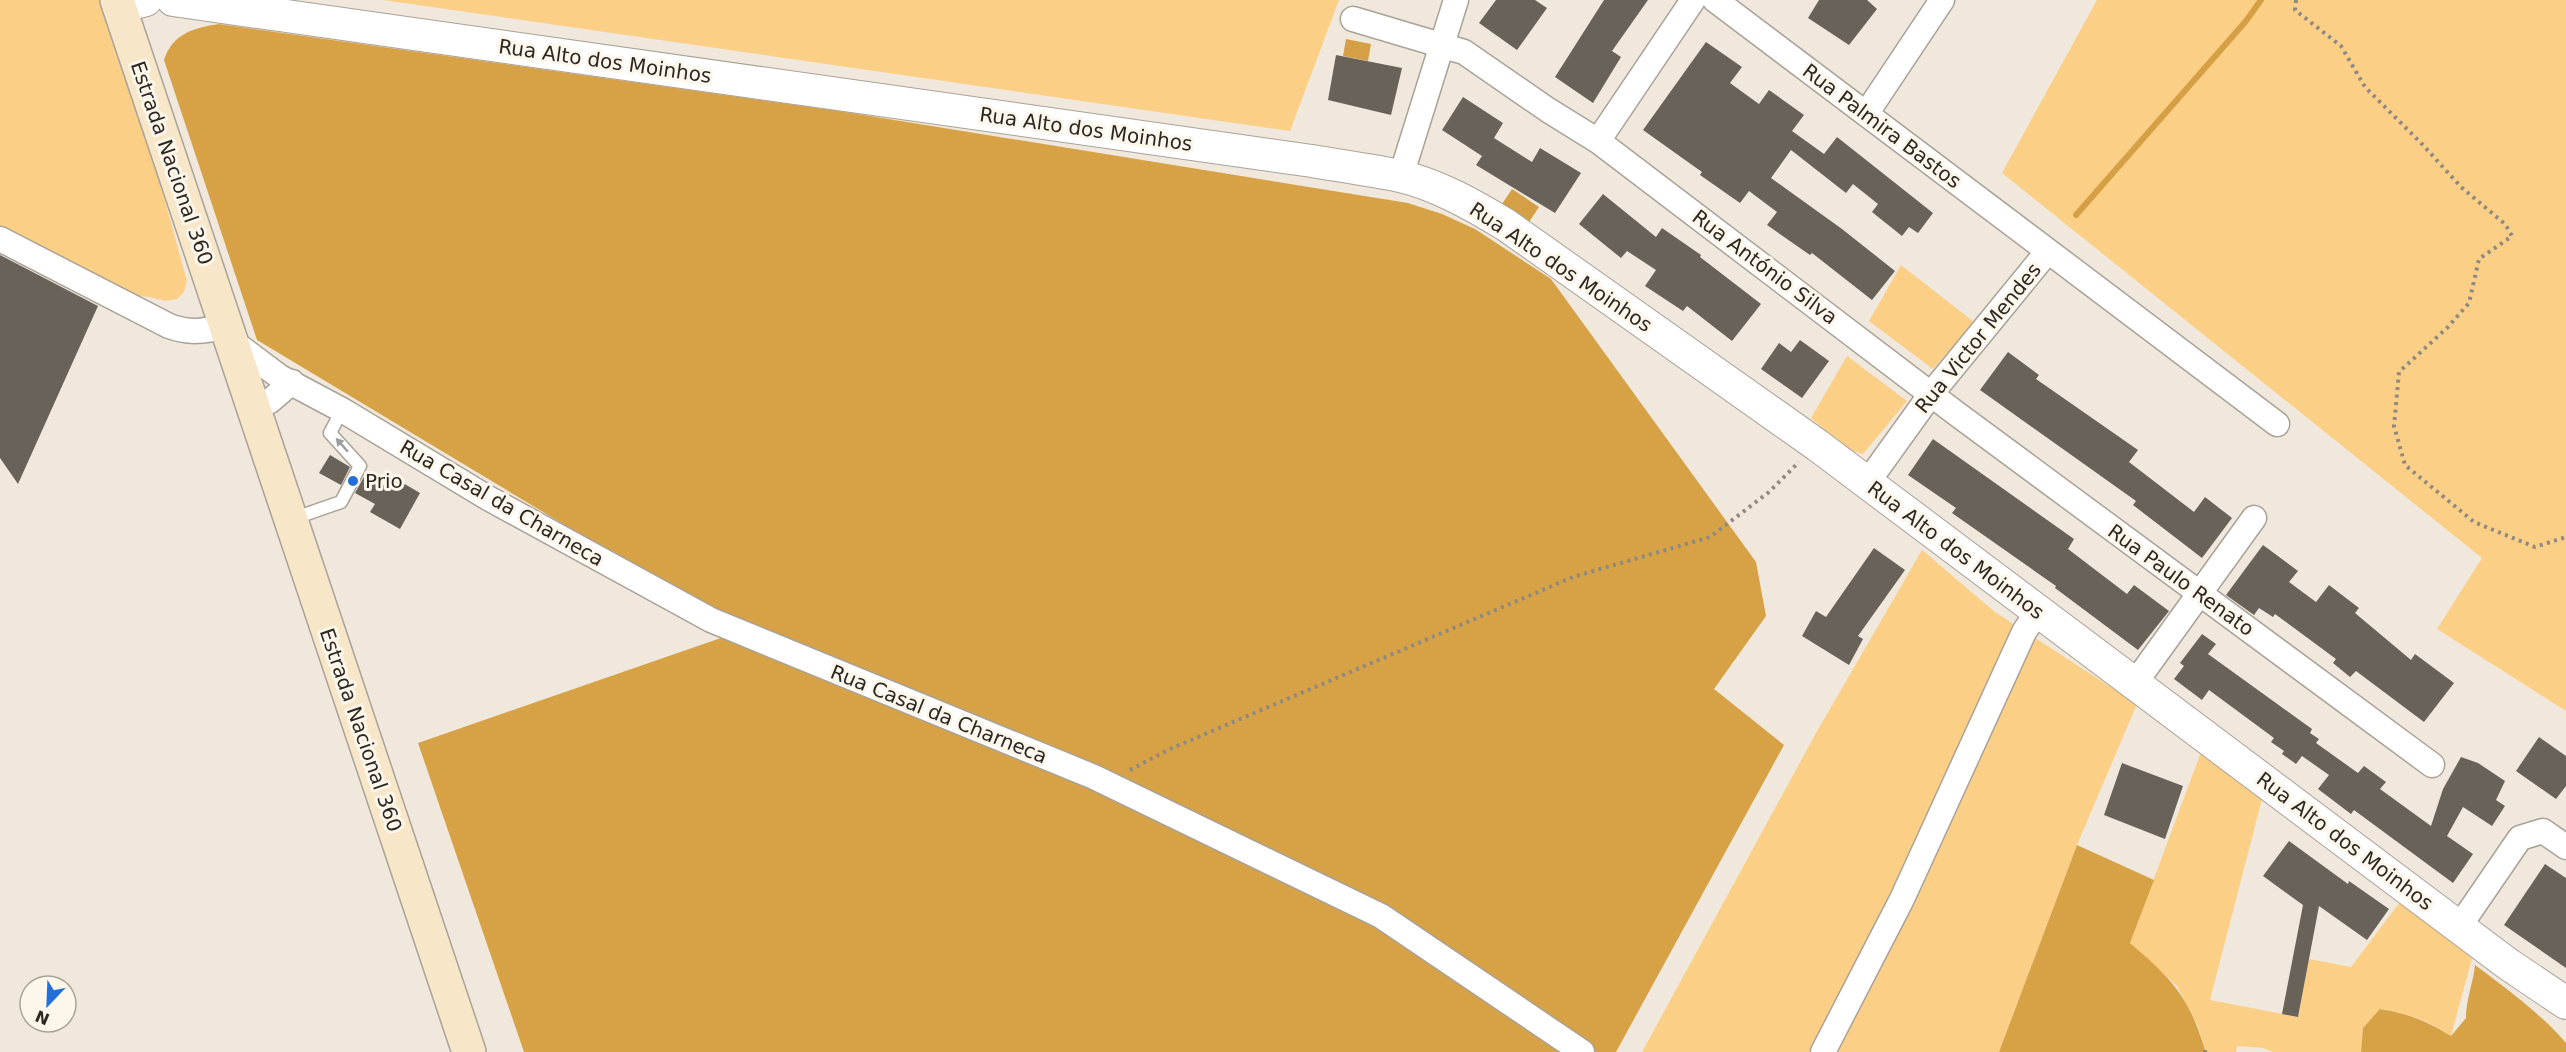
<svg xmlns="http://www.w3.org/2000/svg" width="2566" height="1052" viewBox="0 0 2566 1052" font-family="'DejaVu Sans',sans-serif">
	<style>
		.green { fill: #fccf87 }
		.forest { fill: #d7a246 }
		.water { fill: #d5a045 }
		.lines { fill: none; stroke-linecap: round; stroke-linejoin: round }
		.stream { stroke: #d5a045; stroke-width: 6 }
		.building { fill: #686258 }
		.service-casing { stroke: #a9a297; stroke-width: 15 }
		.minor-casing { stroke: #a9a297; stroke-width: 27 }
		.tertiary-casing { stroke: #a9a297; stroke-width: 34 }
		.secondary-casing { stroke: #a9a297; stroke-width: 36 }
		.path { stroke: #8e8981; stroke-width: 4; stroke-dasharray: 3 4.5; stroke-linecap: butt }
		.service { stroke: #fff; stroke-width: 12 }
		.minor { stroke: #fff; stroke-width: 24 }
		.tertiary { stroke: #fff; stroke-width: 32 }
		.secondary { stroke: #f7e6c8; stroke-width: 33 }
		.oneway { fill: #a09e9c }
		.poi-dot { fill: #236fda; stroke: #fdf6ea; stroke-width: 2 }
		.labels { text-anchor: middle; stroke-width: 6; stroke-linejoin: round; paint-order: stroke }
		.street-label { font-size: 20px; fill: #2b2823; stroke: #fdf6ea }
		.poi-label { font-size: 20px; fill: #2b2823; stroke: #fdf6ea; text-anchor: start }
	</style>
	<rect width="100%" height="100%" fill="#f0e8dd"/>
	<path class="green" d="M0 0H110L187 281 184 292 177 299 166 301 149 297 104 293 0 239Z
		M383 0H1339L1290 131Z
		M2097 0H2566V711L2437 629 2482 558 2002 173Z
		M1901 265 1974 322 1933 369 1869 321Z
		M1847 356 1907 401 1863 454 1847 449 1811 418Z
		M1922 550 1995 612 2137 704 2077 845 1999 1052H1642L1816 733Z
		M2201 752 2262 799 2210 1000 2298 1017 2309 959 2351 967 2400 902 2472 958 2451 1036C2428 1021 2408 1013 2381 1009L2363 1028 2361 1052H2273L2263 1048 2237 1046 2236 1052H2208L2205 1050 2198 1026 2177 986 2130 943Z"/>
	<path class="forest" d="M219 24 839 111 1408 203 1442 214 1475 229 1551 279 1756 562 1766 616 1714 689 1784 745 1616 1052H524L418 743 741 631 257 340 164 60C173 33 194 28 219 24Z
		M2077 845 2154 880 2130 943C2171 978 2189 996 2205 1050L2208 1052H1999Z
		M2475 965C2507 989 2540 1013 2566 1043V1052H2361L2363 1028 2380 1009C2410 1014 2426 1021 2451 1036L2466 1018C2466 999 2473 984 2475 965Z"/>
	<path class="water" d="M1346 39 1371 44 1368 61 1343 56Z
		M1512 189 1539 207 1529 222 1502 204Z"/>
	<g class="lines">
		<path class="stream" d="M2076 215 2246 21 2261 0"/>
	</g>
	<path class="building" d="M1496 0H1535L1547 8 1517 50 1479 23Z
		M1604 0H1648L1612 51 1621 57 1593 103 1555 77Z
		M1819 0H1867L1877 9 1849 45 1808 18Z
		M1706 42 1742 67 1730 83 1759 104 1769 90 1804 115 1792 131 1824 154 1837 137 1933 213 1918 233 1909 227 1902 236 1872 212 1878 204 1853 184 1846 193 1791 150 1771 178 1842 229 1895 271 1872 300 1812 253 1810 255 1767 225 1777 212 1749 191 1740 203 1700 175 1702 172 1643 130Z
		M1336 55 1402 68 1391 115 1328 100Z
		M1463 97 1503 123 1494 138 1532 162 1540 148 1581 173 1555 213 1476 165 1482 156 1442 130Z
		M1603 194 1656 237 1662 228 1701 255 1700 257 1761 304 1732 341 1687 306 1683 311 1645 286 1656 270 1627 251 1621 258 1579 224Z
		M0 255 98 306 18 484 0 458Z
		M1800 340 1829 361 1802 398 1761 369 1779 343 1791 352Z
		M2008 352 2039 375 2036 379 2138 450 2129 462 2194 512 2205 497 2232 518 2202 558 2133 505 2136 501 1980 390Z
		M1933 439 2074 539 2068 549 2127 594 2134 585 2169 611 2138 650 2055 588 2056 586 1952 513 1956 508 1908 475Z
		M330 455 350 467 341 485 319 473Z
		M365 475 385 486 391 476 420 493 400 529 370 512 375 504 355 493Z
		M2263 545 2298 571 2289 582 2316 602 2329 585 2359 608 2355 613 2411 660 2415 654 2454 683 2424 722 2356 671 2350 677 2333 663 2336 659 2275 614 2273 617 2259 608 2254 615 2226 595Z
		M1874 548 1905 570 1858 636 1863 639 1849 665 1802 636 1816 611 1826 617Z
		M2202 634 2216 644 2208 654 2312 729 2310 733 2319 739 2316 743 2358 773 2364 766 2386 782 2380 789 2431 826 2443 789 2461 757 2478 763 2505 781 2496 800 2505 806 2492 826 2463 807 2447 836 2473 854 2453 883 2354 810 2351 814 2318 789 2329 775 2302 756 2296 764 2282 754 2284 751 2271 742 2274 738 2209 690 2202 700 2174 679 2184 666 2180 663Z
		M2539 737 2566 756V786L2556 799 2516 771Z
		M2122 763 2183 786 2165 839 2104 815Z
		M2289 841 2348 884 2349 881 2389 909 2367 940 2319 906 2298 1017 2282 1014 2303 905 2263 876Z
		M2545 864 2566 878V968L2504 925Z"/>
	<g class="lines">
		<g class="service-casing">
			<path id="service" d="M292 519 341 502 360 466 330 433 342 410"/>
		</g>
		<g class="minor-casing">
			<path id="minor" d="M1715 0 2048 251
				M1353 19 1464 52 1548 110 1598 141 1693 0
				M1866 114 1942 0
				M1598 141 1957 414 2432 765
				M1401 176 1456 0
				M0 239 169 326C190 334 205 331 226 326
				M232 341 280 377 342 410 488 498 711 620 1094 777 1381 916 1582 1052
				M254 408 270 401 292 382
				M1867 483 1931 394 2048 251 2277 424
				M2135 683 2254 518
				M2459 927 2520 838 2543 831 2566 847
				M1823 1052 1902 899 2024 632 2038 611"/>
		</g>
		<g class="tertiary-casing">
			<path id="tertiary" d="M173 0 1312 161C1341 166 1371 170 1400 176 1438 185 1473 205 1506 225L1817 445 2508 964 2566 1003
				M119 7 146 0"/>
		</g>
		<g class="secondary-casing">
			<path id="secondary" d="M117 0 469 1052"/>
		</g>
		<path class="path" d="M2296 0 2295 10 2341 46 2365 87 2422 144 2461 187 2505 224 2512 236 2479 259 2469 303 2448 327 2399 372 2394 426 2405 465 2474 522 2535 547 2566 537
			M1130 770 1170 749 1573 577 1710 537 1769 492 1799 462
			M2205 1052V1050"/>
		<use href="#service" class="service"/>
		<use href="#minor" class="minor"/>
		<use href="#tertiary" class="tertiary"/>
		<use href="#secondary" class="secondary"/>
	</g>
	<defs><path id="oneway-solid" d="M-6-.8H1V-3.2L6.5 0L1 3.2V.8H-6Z" transform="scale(1.5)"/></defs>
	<use class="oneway" href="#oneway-solid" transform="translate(342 445) rotate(-131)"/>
	<circle class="poi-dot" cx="353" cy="481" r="6"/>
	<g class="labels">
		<g class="street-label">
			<text transform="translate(605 61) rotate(8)" y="7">Rua Alto dos Moinhos</text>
			<text transform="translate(1882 126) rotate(37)" y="7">Rua Palmira Bastos</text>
			<text transform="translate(1086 129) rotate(8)" y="7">Rua Alto dos Moinhos</text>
			<text transform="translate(172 163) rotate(71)" y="7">Estrada Nacional 360</text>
			<text transform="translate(1561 267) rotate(34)" y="7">Rua Alto dos Moinhos</text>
			<text transform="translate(1765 267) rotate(37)" y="7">Rua António Silva</text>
			<text transform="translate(1978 338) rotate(-51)" y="7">Rua Victor Mendes</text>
			<text transform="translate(502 503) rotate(30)" y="7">Rua Casal da Charneca</text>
			<text transform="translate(1956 550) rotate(37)" y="7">Rua Alto dos Moinhos</text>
			<text transform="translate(2181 580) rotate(36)" y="7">Rua Paulo Renato</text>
			<text transform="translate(939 714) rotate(22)" y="7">Rua Casal da Charneca</text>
			<text transform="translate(361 730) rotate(71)" y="7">Estrada Nacional 360</text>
			<text transform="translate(2345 841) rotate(37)" y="7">Rua Alto dos Moinhos</text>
		</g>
		<g class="poi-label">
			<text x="365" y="488">Prio</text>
		</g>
	</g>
	<g transform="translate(48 1004) rotate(203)"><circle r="28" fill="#fdf6ea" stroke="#a9a49a" stroke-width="1.5"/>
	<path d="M0-4.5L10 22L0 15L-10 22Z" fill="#236fda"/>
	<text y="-9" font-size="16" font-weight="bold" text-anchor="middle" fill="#2b2823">N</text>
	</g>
</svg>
